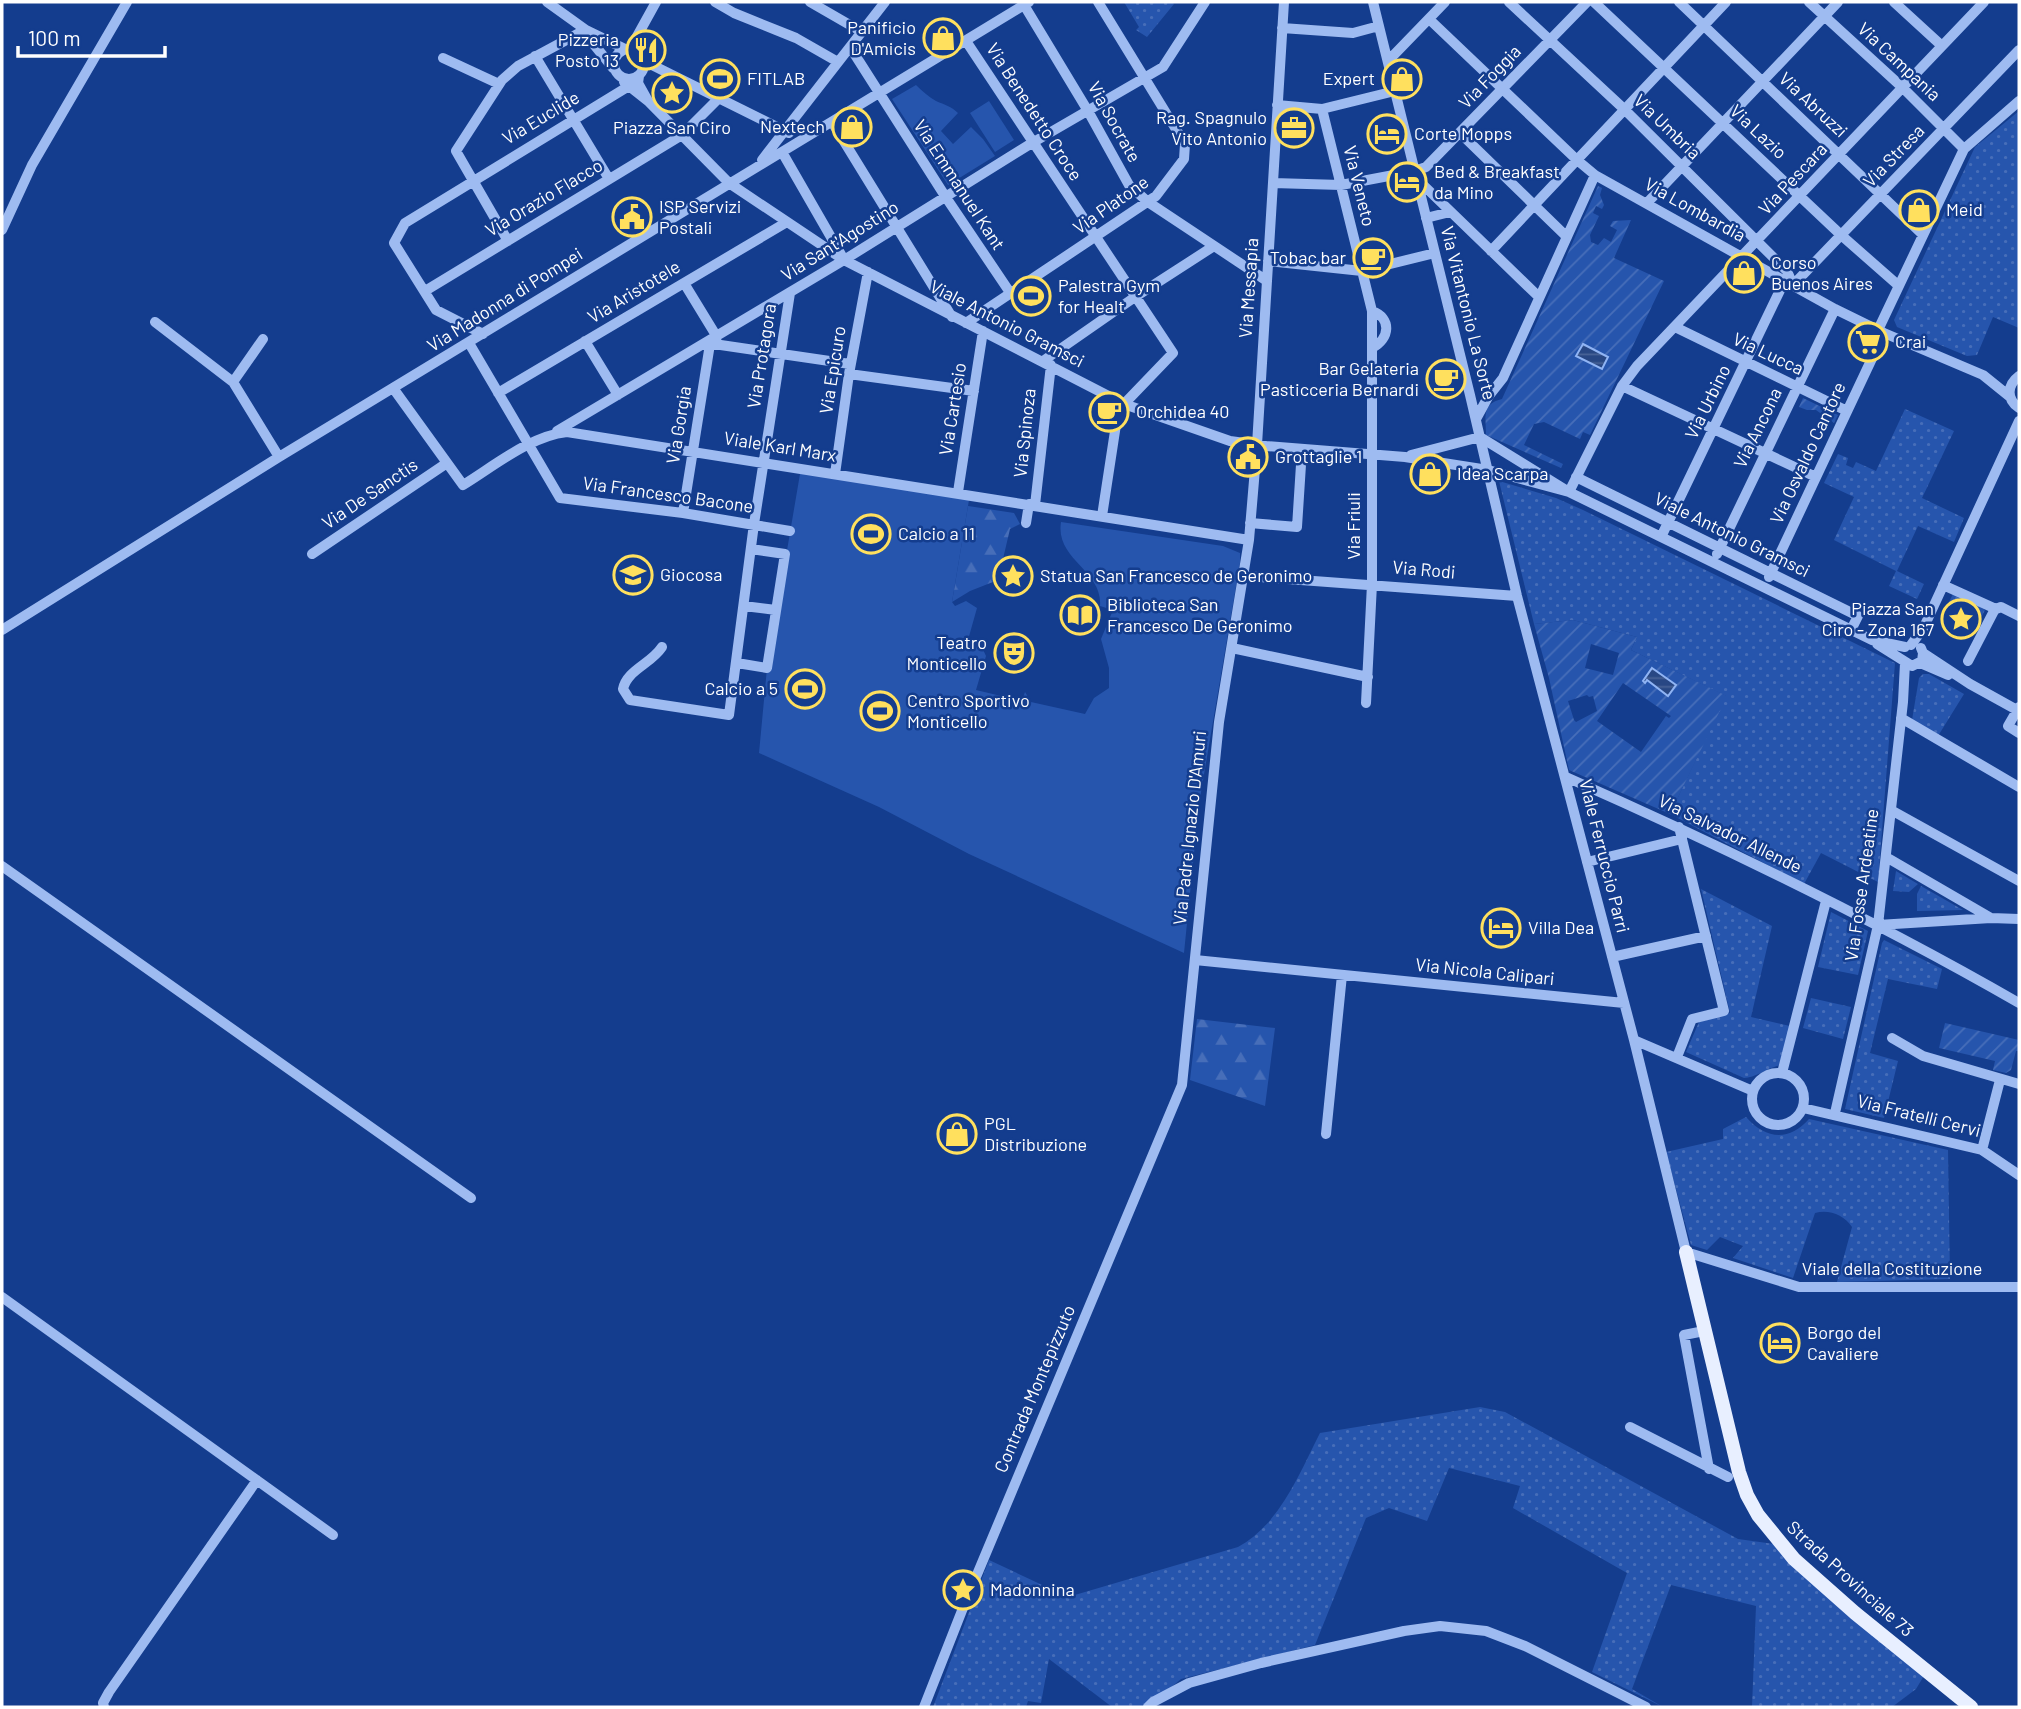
<svg xmlns="http://www.w3.org/2000/svg" width="2021" height="1709" viewBox="0 0 2021 1709" font-family="Barlow,sans-serif">
	<style>
		.grass { fill: url(#grass-dots) }
		.forest { fill: url(#forest-firs) }
		.park { fill: #2655ad }
		.garden { fill: url(#garden-furrows); fill-rule: evenodd }
		.water { fill: url(#water-rules); stroke: #90b4f4; stroke-width: 2 }
		.lines { fill: none; stroke-linecap: round; stroke-linejoin: round }
		.minor { stroke: #9ebbf1; stroke-width: 10 }
		.major { stroke: #e8efff; stroke-width: 14 }
		.labels { text-anchor: middle; stroke-width: 5; stroke-linejoin: round; paint-order: stroke }
		.poi-label { font-size: 18px; fill: #fff; stroke: #143d8e; text-anchor: start }
		.street-label { font-size: 18px; fill: #fff; stroke: #143d8e }
	</style>
	<defs>
		<pattern id="grass-dots" width="8" height="8" patternUnits="userSpaceOnUse" patternTransform="scale(1.75)"><rect width="8" height="8" fill="#2655ad"/><path d="M2 2h.1M6 6h.1" fill="none" stroke="#476eb9" stroke-width="1.8" stroke-linecap="round"/></pattern>
		<pattern id="forest-firs" width="22" height="20" patternUnits="userSpaceOnUse" patternTransform="scale(1.75)"><rect width="22" height="20" fill="#2655ad"/><path d="M5 1l3.5 6h-7zM16 11l3.5 6h-7z" fill="#476eb9"/></pattern>
		<pattern id="garden-furrows" width="10" height="10" patternUnits="userSpaceOnUse" patternTransform="scale(1.75)"><rect width="10" height="10" fill="#2655ad"/><path d="M-1 1l2-2M0 10L10 0M9 11l2-2" fill="none" stroke="#476eb9"/></pattern>
		<pattern id="water-rules" width="6" height="5" patternUnits="userSpaceOnUse" patternTransform="scale(1.75)"><rect width="6" height="5" fill="#284784"/><path d="M0 2.5h6" fill="none" stroke="#486396"/></pattern>
	</defs>
	<rect width="100%" height="100%" fill="#143d8e"/>
	<path class="grass" d="M1124 2H1172L1174 4 1147 37 1136 30 1139 27Z
		M2019 111V328L1993 317 1977 355 1967 356 1897 327 1894 320 1975 147Z
		M1905 409 1954 431 1922 498 1964 518 1954 542 1918 526 1897 571 1924 584 1917 599 1889 586 1896 571 1834 540 1854 497 1824 483 1838 454 1848 458 1846 465 1853 468 1856 462 1876 471Z
		M1499 481 1556 498 1583 510 1895 663 1878 882 1821 853 1804 884 1670 814 1726 696 1631 650 1637 637 1573 620 1534 624Z
		M1953 594 1963 599 1958 612 1968 618 1977 605 1985 610 1971 637 1962 632V626L1952 620 1947 623 1942 616Z
		M1923 674H1929L1964 694 1938 736 1912 720 1919 678Z
		M1896 871 1918 884 1909 892 1893 891Z
		M1921 886 1963 910 1917 911V894Z
		M1701 889 1772 926 1751 1017 1790 1026 1780 1065C1768 1068 1754 1078 1744 1078L1686 1052 1699 1022 1730 1013Z
		M1831 912 1868 931 1858 975 1818 967Z
		M1884 940 1942 969 1937 989 1888 979 1870 1053 1898 1061 1884 1118 1845 1109 1882 943Z
		M1811 998 1851 1007 1843 1039 1803 1028Z
		M1746 1117C1765 1139 1789 1142 1809 1119L1948 1150 1950 1279 1837 1282 1852 1227C1844 1215 1829 1209 1815 1213L1793 1278 1733 1258 1743 1246 1720 1237 1707 1250 1691 1245 1666 1152 1723 1139V1129Z
		M1480 1407 1505 1412 1738 1539 1774 1544 1925 1674 1916 1689 1892 1707H1752L1756 1606 1671 1585 1632 1689 1663 1707 1592 1672 1627 1573 1513 1508 1520 1486 1449 1468 1427 1521 1389 1508 1366 1518 1315 1645 1181 1679 1148 1707H1112L1049 1659 1041 1703 1028 1701 1026 1707H933L989 1560 1068 1597 1238 1547C1280 1524 1299 1474 1320 1433Z"/>
	<path class="forest" d="M968 506 1014 513 1020 524 1010 529 998 580 970 591 952 602Z
		M1197 1019 1275 1028 1265 1106 1190 1080Z"/>
	<path class="park" d="M916 85C922 91 929 97 936 101 945 105 951 106 958 113L941 131 953 144 971 127 983 139 995 156 948 185 892 99Z
		M989 101 1014 140 995 152 970 113Z
		M801 468 970 494 952 602 955 606 966 601 977 608 968 640 980 643 986 656 976 690 1022 701 1025 692 1031 702 1085 714 1094 698 1109 688V668L1101 639 1113 610 1100 606C1103 570 1055 560 1061 522L1223 546 1240 553V563L1199 804 1184 953 969 854 879 807 759 753 767 668Z"/>
	<path class="garden" d="M1598 186 1602 188 1600 195 1604 205 1602 209 1596 206 1593 213 1599 216 1590 235 1591 242 1598 245 1604 238 1611 242 1617 230 1610 226 1613 221 1631 220 1614 258 1664 281 1590 435 1583 432 1580 439 1544 422 1534 424 1524 445 1563 464 1561 468 1486 435C1486 417 1481 404 1502 399Z
		M1803 398 1838 415 1834 423 1816 410H1807L1799 407Z
		M1573 620 1637 637 1631 650 1727 696 1670 814 1569 770 1549 678 1534 624ZM1591 644 1619 653 1613 675 1585 668ZM1623 683 1671 716 1669 718 1666 716 1641 752 1597 721ZM1587 695 1589 697 1593 696 1597 711 1576 722 1574 720 1568 701Z
		M1945 1023 2019 1040V1051H2016L2011 1070 2006 1073 1993 1070 1995 1061 1939 1048Z"/>
	<path class="water" d="M1583 344 1608 357 1602 369 1576 356Z
		M1652 668 1676 685 1668 696 1647 680 1645 683 1643 681Z"/>
	<g class="lines">
		<path class="minor" d="M547 2 586 30 625 49
			M715 2 734 13 796 38 838 62
			M810 2 862 32
			M1373 2 1470 395 1517 596 1634 1040 1686 1252 1799 1287H2019
			M1509 2 1624 109 1787 271 1793 285 2019 50
			M1594 2 1841 235 1899 286
			M1679 2 1922 234
			M1809 2 1903 88 1964 149
			M1894 2 1942 46
			M1024 5 1088 111 1129 185 1148 202 1267 281
			M1429 19 1577 160 1595 175 1835 309 1884 333 1983 375 2009 396
			M1282 28 1353 33 1379 26
			M583 31 613 68
			M966 41 1173 353 1124 404 1117 418 1102 516
			M850 47 945 196 1011 294
			M614 64a15 15 0 1 1 30 0a15 15 0 1 1-30 0Z
			M630 49 656 2
			M535 56 609 179
			M443 58 499 84
			M644 61 789 133
			M1388 61 1445 2
			M624 82 648 101 638 83 639 76
			M648 101 729 183 844 260 1124 404 1230 441 1266 446 1405 457 1488 470 1569 492
			M1277 105 1322 109 1395 91
			M1322 109 1372 311V584L1366 703
			M832 122 952 317
			M1460 133 1567 237
			M782 152 843 258
			M762 160 885 2
			M1418 180 1539 297
			M1273 183 1341 185 1415 171 1426 167 1587 2
			M1647 203 1838 2
			M1426 218 1450 212
			M2 230 32 165 127 2
			M508 241 456 151 502 80 518 66 583 31
			M1491 251 1726 2
			M1268 261 1362 271 1435 253
			M684 283 717 337
			M425 291 682 135 719 98
			M155 322 233 382 279 457
			M966 323 1156 196 1184 159 1185 144 1098 2
			M1675 327 1847 411
			M1878 330 1964 149 2019 101
			M483 334 436 310 394 243 405 223 629 86
			M585 341 618 395
			M469 343 560 498 683 513 790 531
			M707 343 850 364
			M1372 348C1390 339 1392 318 1372 311
			M1043 361 1135 297 1214 246
			M849 374 974 391
			M2019 376C2007 385 2006 399 2019 408
			M233 382 263 339
			M1622 386 1816 477
			M393 388 463 485C494 466 530 436 567 432L1249 540
			M498 393 787 222
			M1476 419 1488 397 1503 378 1595 175
			M557 431 844 260 1032 143 1163 67 1205 2
			M1411 455 1480 437 1569 492 1872 640 1905 647
			M835 474 849 374 868 272
			M1576 477 1858 616 1851 630
			M958 492 983 331
			M1569 492 1622 386 1637 366 1984 2
			M1035 505 1051 365
			M683 513 710 344
			M1026 523 1029 504
			M1250 523 1297 527 1302 449
			M1661 537 1785 280
			M312 554 447 463
			M1717 554 1835 309
			M1245 576 1517 596
			M1769 577 1884 333
			M1943 585 1996 609 2001 607 2019 616
			M744 606 776 610
			M2 630 279 457 1029 2
			M1877 644 1912 666 1922 661 1923 653 1921 648
			M1911 645 1924 627 2019 421
			M662 647C651 664 627 670 623 689L630 700 729 715 754 524 790 293
			M1232 648 1368 677
			M1923 653 1970 684 2019 711
			M1968 661 1995 609
			M737 663 767 668 785 554 751 549
			M1920 663 1948 675
			M2019 707 2008 726 2019 733
			M1901 718 2019 787
			M1566 777C1720 845 1873 919 2019 1003
			M1891 810 2019 881
			M1886 857 1991 918
			M1587 862 1682 839
			M2 866 471 1198
			M1878 925 1991 918 2019 919
			M1612 957 1706 936
			M1195 960 1624 1003
			M1892 1038 1923 1056 2019 1084
			M1634 1040 1753 1091
			M1677 1057 1692 1019 1724 1011 1679 827
			M1752 1099a26 26 0 1 1 52 0a26 26 0 1 1-52 0Z
			M1782 1073 1826 901
			M1803 1108 1982 1150 2019 1175
			M1835 1113 1878 925 1903 702 1905 663
			M1326 1134 1342 975
			M1982 1150 2000 1080
			M2 1297 333 1535
			M1704 1331 1684 1335 1709 1469
			M1630 1427 1728 1477
			M104 1707 103 1703 109 1692 257 1480
			M924 1707 963 1608 1182 1085 1219 722 1249 540 1257 445 1284 2
			M1148 1707 1153 1702 1189 1683 1261 1663 1404 1631 1440 1626 1486 1631 1525 1646 1646 1707"/>
		<path class="major" d="M1686 1252 1739 1472 1747 1495 1758 1515 1794 1559 1855 1613 1971 1707"/>
	</g>
	<defs>
		<g id="shop-ring" transform="scale(2.0125)"><circle r="9.5" fill="#143d8e" stroke="#ffe05e" stroke-width="1.5"/><path d="M-5-2.5h2.3a2.7 3.5 0 0 1 5.4 0H5L5.5 6h-11ZM-1.5-2.5h3a1.5 2.3 0 0 0-3 0Z" fill="#ffe05e"/></g>
		<g id="restaurant-ring" transform="scale(2.0125)"><circle r="9.5" fill="#143d8e" stroke="#ffe05e" stroke-width="1.5"/><path d="M-5-6h1v4h1v-4h1v4h1v-4h1v5L-1.5 .5V6h-2V.5L-5-1ZM5-6V6H3V1.5H1.5Q1.5-4 5-6Z" fill="#ffe05e"/></g>
		<g id="stadium-ring" transform="scale(2.0125)"><circle r="9.5" fill="#143d8e" stroke="#ffe05e" stroke-width="1.5"/><path d="M0-5a6.5 5 0 1 0 0 10a6.5 5 0 1 0 0-10ZM-3.5-1.8h7v3.6h-7Z" fill="#ffe05e"/></g>
		<g id="sight-ring" transform="scale(2.0125)"><circle r="9.5" fill="#143d8e" stroke="#ffe05e" stroke-width="1.5"/><path d="M0-6L1.8-2.2L6-1.7L2.9 1.2L3.7 5.4L0 3.3L-3.7 5.4L-2.9 1.2L-6-1.7L-1.8-2.2Z" fill="#ffe05e"/></g>
		<g id="office-ring" transform="scale(2.0125)"><circle r="9.5" fill="#143d8e" stroke="#ffe05e" stroke-width="1.5"/><path d="M-6-3h4V-5.5h4V-3h4V5H-6ZM-1-4.5V-3h2v-1.5ZM-6 0V1H6V0Z" fill="#ffe05e"/></g>
		<g id="hotel-ring" transform="scale(2.0125)"><circle r="9.5" fill="#143d8e" stroke="#ffe05e" stroke-width="1.5"/><path d="M-6-4.5h1.5V1H6V5H4.5V3h-9V5H-6ZM-4 0a1.8 1.8 0 1 1 3.6 0ZM.5 0V-2.5h3Q6-2.5 6 0Z" fill="#ffe05e"/></g>
		<g id="civic-ring" transform="scale(2.0125)"><circle r="9.5" fill="#143d8e" stroke="#ffe05e" stroke-width="1.5"/><path d="M-.6-6.5H3V-4.5H.6V-3L4-1V1h2V6H-6V1h2V-1L-.6-3ZM-1.2 2.5V6h2.4V2.5Z" fill="#ffe05e"/></g>
		<g id="cafe-ring" transform="scale(2.0125)"><circle r="9.5" fill="#143d8e" stroke="#ffe05e" stroke-width="1.5"/><path d="M-5.5-4.5H6V0H3Q3 3.5 0 3.5H-2.5Q-5.5 3.5-5.5 0ZM3-3.2v2h1.7v-2ZM-6 4.5H4V6H-6Z" fill="#ffe05e"/></g>
		<g id="supermarket-ring" transform="scale(2.0125)"><circle r="9.5" fill="#143d8e" stroke="#ffe05e" stroke-width="1.5"/><path d="M-6-5.5h2.5l.6 2H6L4.5 2H-2.5L-4.4-4H-6ZM-1.5 3.2a1.3 1.3 0 1 0 .1 0ZM3 3.2a1.3 1.3 0 1 0 .1 0Z" fill="#ffe05e"/></g>
		<g id="school-ring" transform="scale(2.0125)"><circle r="9.5" fill="#143d8e" stroke="#ffe05e" stroke-width="1.5"/><path d="M0-5L7-2L0 1L-7-2ZM-4 1L0 2.5L4 1V4Q0 6-4 4Z" fill="#ffe05e"/></g>
		<g id="library-ring" transform="scale(2.0125)"><circle r="9.5" fill="#143d8e" stroke="#ffe05e" stroke-width="1.5"/><path d="M-6-4Q-3-5.5-.7-3.5V5Q-3 3-6 4ZM6-4Q3-5.5 .7-3.5V5Q3 3 6 4Z" fill="#ffe05e"/></g>
		<g id="theatre-ring" transform="scale(2.0125)"><circle r="9.5" fill="#143d8e" stroke="#ffe05e" stroke-width="1.5"/><path d="M-5-5.5Q0-4 5-5.5V0Q5 5 0 6Q-5 5-5 0ZM-3.3-2.5H-1v1.5H-3.3ZM1-2.5H3.3v1.5H1ZM-2.8 1Q0 5.5 2.8 1Z" fill="#ffe05e"/></g>
	</defs>
	<g fill-rule="evenodd">
		<use href="#shop-ring" x="943" y="38"/>
		<use href="#restaurant-ring" x="646" y="50"/>
		<use href="#stadium-ring" x="720" y="79"/>
		<use href="#shop-ring" x="1402" y="79"/>
		<use href="#sight-ring" x="672" y="93"/>
		<use href="#shop-ring" x="852" y="127"/>
		<use href="#office-ring" x="1294" y="128"/>
		<use href="#hotel-ring" x="1387" y="134"/>
		<use href="#hotel-ring" x="1407" y="182"/>
		<use href="#shop-ring" x="1919" y="210"/>
		<use href="#civic-ring" x="632" y="217"/>
		<use href="#cafe-ring" x="1373" y="258"/>
		<use href="#shop-ring" x="1744" y="273"/>
		<use href="#stadium-ring" x="1031" y="296"/>
		<use href="#supermarket-ring" x="1868" y="342"/>
		<use href="#cafe-ring" x="1446" y="379"/>
		<use href="#cafe-ring" x="1109" y="412"/>
		<use href="#civic-ring" x="1248" y="457"/>
		<use href="#shop-ring" x="1430" y="474"/>
		<use href="#stadium-ring" x="871" y="534"/>
		<use href="#school-ring" x="633" y="575"/>
		<use href="#sight-ring" x="1013" y="576"/>
		<use href="#library-ring" x="1080" y="615"/>
		<use href="#sight-ring" x="1961" y="619"/>
		<use href="#theatre-ring" x="1014" y="653"/>
		<use href="#stadium-ring" x="805" y="689"/>
		<use href="#stadium-ring" x="880" y="711"/>
		<use href="#hotel-ring" x="1501" y="928"/>
		<use href="#shop-ring" x="957" y="1134"/>
		<use href="#hotel-ring" x="1780" y="1343"/>
		<use href="#sight-ring" x="963" y="1590"/>
	</g>
	<g class="labels">
		<g class="poi-label">
			<text x="916" y="34" text-anchor="end">Panificio<tspan x="916" dy="21">D'Amicis</tspan></text>
			<text x="619" y="46" text-anchor="end">Pizzeria<tspan x="619" dy="21">Posto 13</tspan></text>
			<text x="747" y="85">FITLAB</text>
			<text x="1375" y="85" text-anchor="end">Expert</text>
			<text x="1267" y="124" text-anchor="end">Rag. Spagnulo<tspan x="1267" dy="21">Vito Antonio</tspan></text>
			<text x="825" y="133" text-anchor="end">Nextech</text>
			<text x="672" y="134" text-anchor="middle">Piazza San Ciro</text>
			<text x="1414" y="140">Corte Mopps</text>
			<text x="1434" y="178">Bed &amp; Breakfast<tspan x="1434" dy="21">da Mino</tspan></text>
			<text x="659" y="213">ISP Servizi<tspan x="659" dy="21">Postali</tspan></text>
			<text x="1946" y="216">Meid</text>
			<text x="1346" y="264" text-anchor="end">Tobac bar</text>
			<text x="1771" y="269">Corso<tspan x="1771" dy="21">Buenos Aires</tspan></text>
			<text x="1058" y="292">Palestra Gym<tspan x="1058" dy="21">for Healt</tspan></text>
			<text x="1895" y="348">Crai</text>
			<text x="1419" y="375" text-anchor="end">Bar Gelateria<tspan x="1419" dy="21">Pasticceria Bernardi</tspan></text>
			<text x="1136" y="418">Orchidea 40</text>
			<text x="1275" y="463">Grottaglie 1</text>
			<text x="1457" y="480">Idea Scarpa</text>
			<text x="898" y="540">Calcio a 11</text>
			<text x="660" y="581">Giocosa</text>
			<text x="1040" y="582">Statua San Francesco de Geronimo</text>
			<text x="1107" y="611">Biblioteca San<tspan x="1107" dy="21">Francesco De Geronimo</tspan></text>
			<text x="1934" y="615" text-anchor="end">Piazza San<tspan x="1934" dy="21">Ciro - Zona 167</tspan></text>
			<text x="987" y="649" text-anchor="end">Teatro<tspan x="987" dy="21">Monticello</tspan></text>
			<text x="778" y="695" text-anchor="end">Calcio a 5</text>
			<text x="907" y="707">Centro Sportivo<tspan x="907" dy="21">Monticello</tspan></text>
			<text x="1528" y="934">Villa Dea</text>
			<text x="984" y="1130">PGL<tspan x="984" dy="21">Distribuzione</tspan></text>
			<text x="1807" y="1339">Borgo del<tspan x="1807" dy="21">Cavaliere</tspan></text>
			<text x="990" y="1596">Madonnina</text>
		</g>
		<g class="street-label">
			<text transform="translate(1899 62) rotate(43)" y="6">Via Campania</text>
			<text transform="translate(1490 77) rotate(-46)" y="6">Via Foggia</text>
			<text transform="translate(1813 105) rotate(43)" y="6">Via Abruzzi</text>
			<text transform="translate(1034 112) rotate(57)" y="6">Via Benedetto Croce</text>
			<text transform="translate(541 118) rotate(-31)" y="6">Via Euclide</text>
			<text transform="translate(1114 122) rotate(61)" y="6">Via Socrate</text>
			<text transform="translate(1667 127) rotate(44)" y="6">Via Umbria</text>
			<text transform="translate(1758 132) rotate(43)" y="6">Via Lazio</text>
			<text transform="translate(1894 156) rotate(-46)" y="6">Via Stresa</text>
			<text transform="translate(1793 179) rotate(-47)" y="6">Via Pescara</text>
			<text transform="translate(959 185) rotate(57)" y="6">Via Emmanuel Kant</text>
			<text transform="translate(1359 186) rotate(76)" y="6">Via Veneto</text>
			<text transform="translate(544 198) rotate(-31)" y="6">Via Orazio Flacco</text>
			<text transform="translate(1111 205) rotate(-35)" y="6">Via Platone</text>
			<text transform="translate(1695 210) rotate(29)" y="6">Via Lombardia</text>
			<text transform="translate(840 241) rotate(-32)" y="6">Via Sant'Agostino</text>
			<text transform="translate(1249 288) rotate(-86)" y="6">Via Messapia</text>
			<text transform="translate(634 292) rotate(-31)" y="6">Via Aristotele</text>
			<text transform="translate(505 300) rotate(-32)" y="6">Via Madonna di Pompei</text>
			<text transform="translate(1468 313) rotate(76)" y="6">Via Vitantonio La Sorte</text>
			<text transform="translate(1007 324) rotate(27)" y="6">Viale Antonio Gramsci</text>
			<text transform="translate(1768 354) rotate(25)" y="6">Via Lucca</text>
			<text transform="translate(762 356) rotate(-81)" y="6">Via Protagora</text>
			<text transform="translate(833 370) rotate(-81)" y="6">Via Epicuro</text>
			<text transform="translate(1708 402) rotate(-64)" y="6">Via Urbino</text>
			<text transform="translate(953 409) rotate(-81)" y="6">Via Cartesio</text>
			<text transform="translate(679 425) rotate(-81)" y="6">Via Gorgia</text>
			<text transform="translate(1758 428) rotate(-64)" y="6">Via Ancona</text>
			<text transform="translate(1025 433) rotate(-84)" y="6">Via Spinoza</text>
			<text transform="translate(780 447) rotate(9)" y="6">Viale Karl Marx</text>
			<text transform="translate(1808 453) rotate(-65)" y="6">Via Osvaldo Cantore</text>
			<text transform="translate(370 494) rotate(-34)" y="6">Via De Sanctis</text>
			<text transform="translate(668 495) rotate(8)" y="6">Via Francesco Bacone</text>
			<text transform="translate(1354 526) rotate(-90)" y="6">Via Friuli</text>
			<text transform="translate(1732 535) rotate(26)" y="6">Viale Antonio Gramsci</text>
			<text transform="translate(1424 570) rotate(5)" y="6">Via Rodi</text>
			<text transform="translate(1190 828) rotate(-84)" y="6">Via Padre Ignazio D'Amuri</text>
			<text transform="translate(1730 834) rotate(26)" y="6">Via Salvador Allende</text>
			<text transform="translate(1604 856) rotate(76)" y="6">Viale Ferruccio Parri</text>
			<text transform="translate(1862 885) rotate(-82)" y="6">Via Fosse Ardeatine</text>
			<text transform="translate(1485 972) rotate(6)" y="6">Via Nicola Calipari</text>
			<text transform="translate(1919 1116) rotate(14)" y="6">Via Fratelli Cervi</text>
			<text x="1892" y="1275">Viale della Costituzione</text>
			<text transform="translate(1035 1389) rotate(-67)" y="6">Contrada Montepizzuto</text>
			<text transform="translate(1850 1579) rotate(42)" y="6">Strada Provinciale 73</text>
		</g>
	</g>
	<rect width="2021" height="1709" fill="none" stroke="#ffffff" stroke-width="7"/>
	<path d="M18 46v10h147v-10" fill="none" stroke="#ffffff" stroke-width="3.5"/>
	<text x="28" y="46" font-size="21" fill="#ffffff" stroke="#143d8e" stroke-width="5" paint-order="stroke">100 m</text>
</svg>
